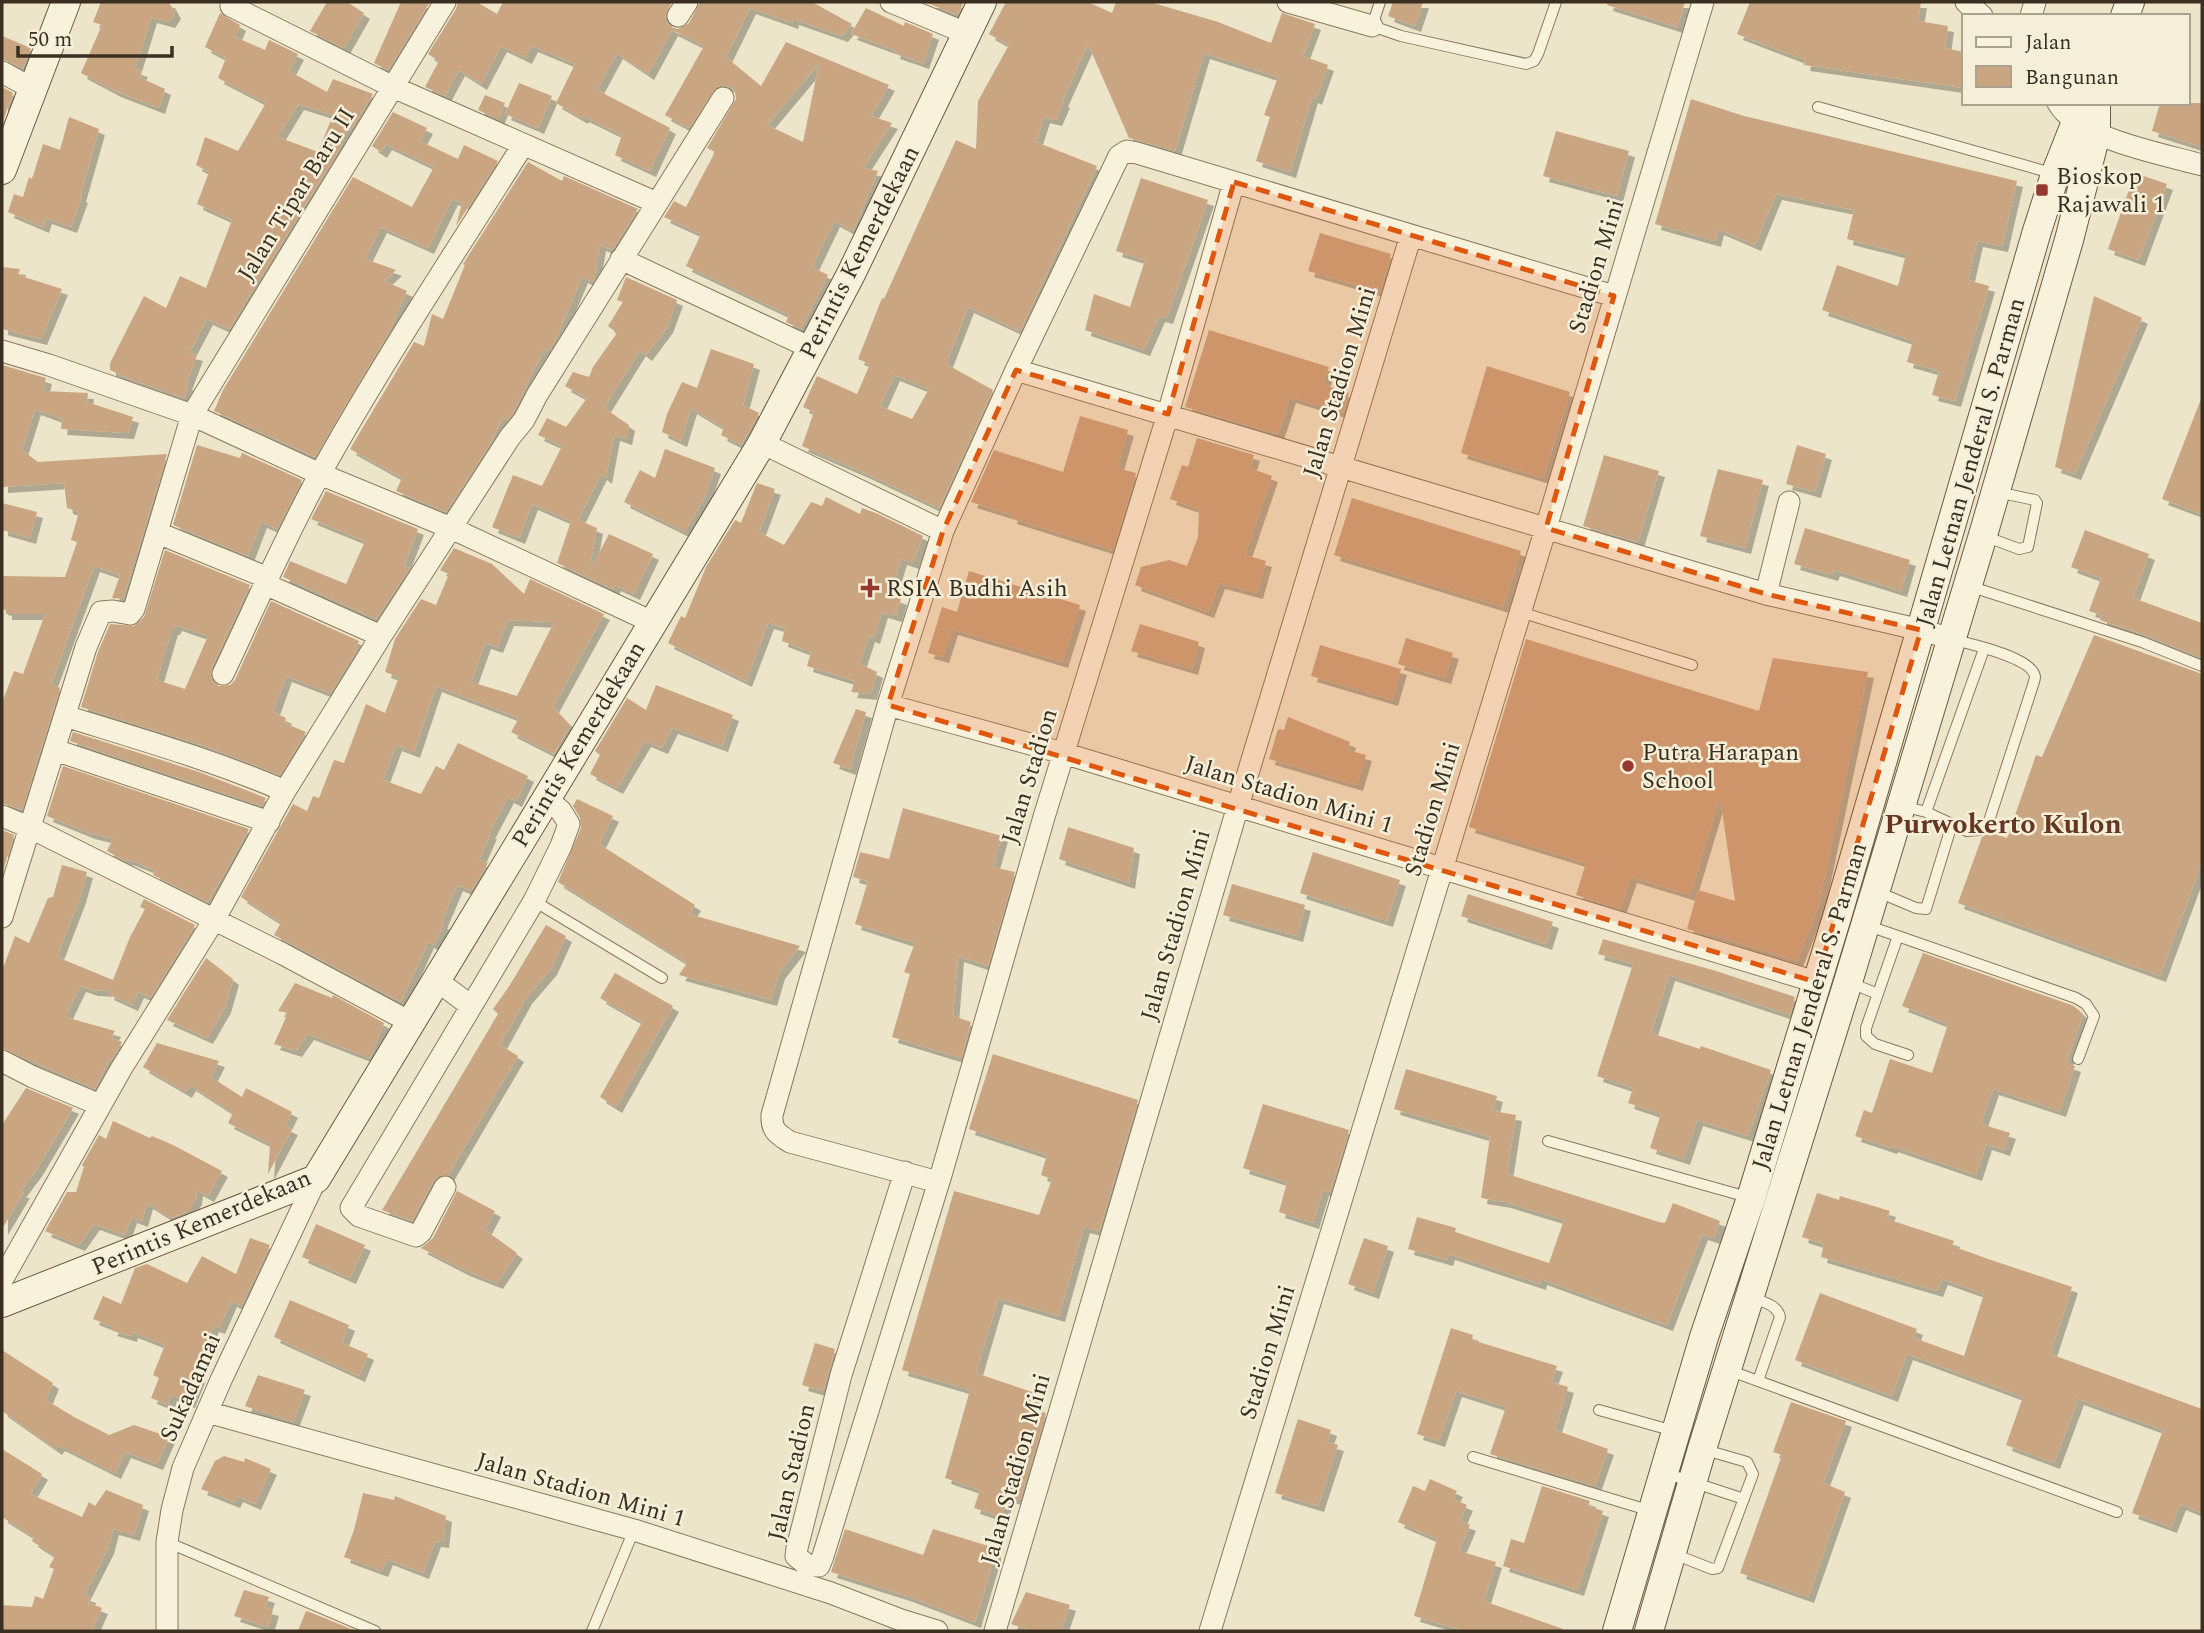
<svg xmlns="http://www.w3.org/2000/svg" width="2204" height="1633" viewBox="0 0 2204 1633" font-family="Spectral,serif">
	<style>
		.building { fill: #caa581; fill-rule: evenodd; filter: url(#shadow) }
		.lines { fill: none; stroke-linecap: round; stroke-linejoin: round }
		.lane-casing { stroke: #89795e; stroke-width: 12 }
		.street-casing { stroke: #89795e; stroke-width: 23 }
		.secondary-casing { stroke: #6b5a41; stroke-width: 30 }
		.lane { stroke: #f8f2dd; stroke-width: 10 }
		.street { stroke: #f8f2dd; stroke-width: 21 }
		.secondary { stroke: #f8f2dd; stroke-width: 28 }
		.marked { fill: #df570d; fill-opacity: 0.2; stroke: #df570d; stroke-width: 5; stroke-dasharray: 14 9; stroke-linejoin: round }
		.poi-dot { fill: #963830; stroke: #f5efd9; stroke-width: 2.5 }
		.labels { text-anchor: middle; stroke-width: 5; stroke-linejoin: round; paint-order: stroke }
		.poi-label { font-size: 24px; fill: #3a2f21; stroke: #f5efd9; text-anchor: start }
		.street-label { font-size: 24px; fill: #3a2f21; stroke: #f5efd9 }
		.quarter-label { font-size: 28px; font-weight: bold; fill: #653622; stroke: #f5efd9 }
	</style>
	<defs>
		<filter id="shadow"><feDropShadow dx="6" dy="6" stdDeviation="0" flood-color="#0004"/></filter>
	</defs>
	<rect width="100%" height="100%" fill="#ede5c9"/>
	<path class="building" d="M101 2H169L175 13 169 22 151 17 135 69 142 71 139 77 165 89 159 108 115 91 81 73 102 25 93 22Z
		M327 2H347L364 13 344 48 310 31Z
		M401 2H430L388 70 374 63Z
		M458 2H477L497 14 503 2H672L665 15 666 21 670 27 678 29 689 23 700 2H812L852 24 842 36 793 19 792 23 750 8 726 57 761 86 786 42 889 85 871 116 892 123 863 168 878 171 853 231 834 221 812 267 828 275 801 329 786 322 789 315 686 266 701 234 664 217 674 201 686 207 715 152 707 148 736 99 735 92 731 87 723 85 716 87 689 128 665 115 704 46 672 30 648 74 617 53 597 90 670 128 650 171 615 155 622 135 583 116 582 118 556 103 575 64 532 46 526 58 501 46 481 84 459 70 445 96 425 87 439 61 428 54 456 9ZM819 63 803 142 767 125Z
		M925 2H964L957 15Z
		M1006 2H1088L1112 13 1116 2H1150L1218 22 1271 43 1282 13 1315 24 1303 56 1328 65 1316 99 1312 97 1290 172 1256 161 1270 117 1264 115 1278 77 1204 53 1175 151 1129 138 1088 44 1062 101 1064 102 1056 120 1044 117 1036 142 1097 166 1020 331 968 307 946 364 993 390 939 508 865 473 802 446 814 412 803 407 817 376 857 394 870 364 858 359 882 298 884 299 956 140 976 149 978 101 1009 45 989 34ZM894 375 929 389 912 419 880 406Z
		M1393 2H1423L1415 26 1388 16Z
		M1608 2H1685L1677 27 1607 5Z
		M1750 2H1921L1918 21 1948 26 1945 48 1964 52V88L1804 65 1805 60 1737 34Z
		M866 8 904 26 905 22 933 34 923 63 894 53 895 50 851 34Z
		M220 13 240 25 235 37 265 50 269 40 298 54 289 71 327 92 333 79 373 94 350 131 347 129 339 150 229 329 207 319 189 353 197 355 186 384 188 385 184 398 127 378 110 370V363L144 296 166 308 180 276 206 288 232 220 197 204 209 172 196 165 205 137 238 151 266 103 218 78 226 58 205 47ZM298 104 333 115 318 152 278 137Z
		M2 36 31 48 23 68 2 59Z
		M519 83 552 96 538 128 505 114Z
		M2 87 13 93 2 124Z
		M485 95 505 103 498 119 478 110Z
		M1691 99 1744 116 2017 181 2002 246 1977 241 1968 280 1989 286 1955 401 1932 395 1939 371 1907 362 1913 341 1822 310 1837 265 1898 286 1906 254 1847 239 1854 210 1776 194 1755 245 1718 229 1715 241 1655 224Z
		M2160 103H2202V147L2152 131Z
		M393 112 427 128 420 141 458 159 464 145 498 161 456 226 462 203 452 199 428 248 381 227 365 259 396 270 384 281 407 291 389 332 315 457 214 411 223 390 353 177 412 207 434 167 386 144 381 152 372 146Z
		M69 117 99 129 80 196 82 197 71 227 46 218 43 227 8 212 14 194 23 197 29 177 32 179 43 144 60 150Z
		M1556 131 1629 151 1617 196 1543 176Z
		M528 162 562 181 564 176 638 209 612 250 600 245 594 279 593 282 582 277 555 341 549 351 544 349 513 413 507 420 503 418 487 449 446 512 396 491 402 478 350 449 414 342 424 346 432 314 443 319 465 265 463 264Z
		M2135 173 2167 184 2139 260 2108 249Z
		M1141 178 1208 200 1167 318 1159 316 1144 350 1085 330 1094 294 1130 307 1145 260 1116 251Z
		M1320 233 1391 254 1380 292 1308 271Z
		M2 267 20 269 18 275 62 289 41 339 2 329Z
		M626 277 677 300 667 327 646 355 640 350 604 408 629 425 626 439 614 435 606 478 601 474 578 520 597 528 589 572 609 534 653 554 634 594 615 585 613 589 557 563 571 521 532 504 519 538 492 527 513 475 542 486 562 446 538 435 547 418 566 427 587 398 565 386 573 372 589 377 593 367 617 333 608 326 623 302 617 300Z
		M2094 296 2142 318 2075 474 2055 467Z
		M1209 330 1329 367 1323 385 1349 393 1343 413 1290 397 1278 434 1185 407Z
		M711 349 754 364 743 405 759 413 741 445 721 435 724 428 691 408 681 441 662 432 667 414 682 382 697 388Z
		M2 365 46 378 43 391 88 393 87 402 133 417 128 433 61 429 62 419 35 409 22 450 38 462 167 454 123 599 112 598 120 575 94 566 51 684 60 688 22 810 2 803V703L14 671 23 674 45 614H6V610L2 609V576L65 577 77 542 71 540 79 512 67 508 64 483 2 487Z
		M1487 366 1570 392 1543 478 1461 453Z
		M2201 399H2202V514L2162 499Z
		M1080 416 1128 430 1117 468 1136 473 1113 550 1011 518 1012 515 971 502 994 450 1063 472Z
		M1197 438 1254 455 1250 468 1272 476 1245 555 1266 561 1257 593 1219 583 1208 612 1135 585 1141 567 1169 560 1187 566 1198 537 1199 509 1170 499 1182 465 1188 467Z
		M197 445 240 458 242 453 302 480 277 529 261 522 248 556 173 525Z
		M1797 445 1826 454 1815 492 1786 484Z
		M665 449 715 468 706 494 685 532 624 502 640 470 655 478Z
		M1604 455 1659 471 1638 542 1583 526Z
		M1718 469 1763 480 1745 548 1700 536Z
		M757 483 775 489 759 532 784 545 811 502 822 506 826 497 860 514 862 508 878 514 923 536 913 563 901 559 890 595 901 599 896 616 882 612 874 638 869 636 860 664 877 672 871 694 851 692 855 681 807 666 811 652 782 641 785 628 768 623 746 681 668 643 681 616 685 618 706 567 735 520 741 523Z
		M326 491 418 529 404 566 410 568 376 619 283 577 290 561 346 584 365 541 311 519Z
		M1352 498 1521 551 1503 607 1334 555Z
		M2 503 37 512 30 538 2 530Z
		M1805 528 1910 560 1901 591 1834 570 1832 575 1794 564Z
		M2085 530 2149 554 2133 598 2202 623V658L2145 635 2100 620 2102 615 2089 611 2101 578 2071 567Z
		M454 548 492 564 524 594 530 579 604 614 553 707 570 725 554 754 511 732 519 718 436 686 414 752 396 745 383 780 421 794 436 766 444 770 458 743 528 776 516 801 508 797 489 833H491L479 860 488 863 471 891 457 885 441 923 444 924 434 945 428 942 401 1002 274 935 281 923 241 897 293 804 307 811 313 796 319 798 334 760 344 763 366 704 385 713 399 677 385 672 395 639 421 599 436 605 449 574 440 570ZM508 620 554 622 517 696 471 682 485 643 497 647Z
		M165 550 250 585 211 669 212 681 218 686 230 685 235 680 271 601 359 641 355 653 330 693 286 676 273 712 286 718 284 723 306 732 280 775 208 747 81 707 98 652 110 624 134 626 144 617ZM176 625 208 636 185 689 157 680 172 629H174Z
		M969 571 1080 605 1062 662 952 629 943 657 928 653 942 607 957 612Z
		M1140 624 1199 642 1192 669 1131 651Z
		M2094 635 2202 674V862L2160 976 1958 903 1982 837 1990 832 2007 838 2036 755 2042 757Z
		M1406 638 1453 653 1445 678 1398 664Z
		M1526 639 1759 711 1773 658 1868 672 1819 904 1797 961 1708 933 1707 935 1687 929 1698 890 1735 901 1720 796 1690 895 1631 877 1620 909 1576 895 1586 863 1469 827Z
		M1320 645 1401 669 1392 700 1311 676Z
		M656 685 733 715 722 746 672 728 662 748 645 741 617 788 590 774 600 755 595 751 627 698 646 710Z
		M856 709 866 712 850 769 833 763Z
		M1288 717 1350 742 1348 750 1366 755 1357 785 1269 759 1278 729 1284 730Z
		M73 732 199 772 266 798 262 806 70 741Z
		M63 766 249 829 208 902 153 875 155 870 127 859 126 861 107 851 113 839 89 833 47 816Z
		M577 799 613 816 599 844 695 905 689 914 800 946 779 973 771 1000 679 975 687 963 558 882 581 828 580 818 573 806Z
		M903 808 1002 836 993 867 1015 872 988 966 958 956 953 1016 971 1022 961 1058 892 1037 910 974 904 972 915 943 855 924 868 881 853 877 860 852 889 859Z
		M1068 827 1134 848 1129 883 1059 859Z
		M2 830 14 835 2 874Z
		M1313 852 1400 880 1387 921 1300 893Z
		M62 865 87 872 80 897 57 957 113 980 130 937 145 909 140 907 144 899 195 925 151 997 138 992 132 1005 108 994 109 991 92 990 80 986 65 1017 115 1031 111 1038 122 1042 112 1059 109 1060 95 1089 2 1048V971L15 936 29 943 48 898 53 897Z
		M1232 884 1305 905 1297 936 1223 915Z
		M1468 894 1553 922 1546 944 1461 916Z
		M546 925 566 936 551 969 526 998 500 1045 518 1056 448 1175 439 1176 434 1180 412 1221 382 1210 498 1014 493 1009 508 988Z
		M1603 939 1716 971 1795 997 1790 1015 1669 975 1651 1033 1700 1049 1701 1046 1771 1070 1748 1136 1697 1120 1684 1159 1650 1148 1661 1114 1628 1103 1633 1088 1597 1076 1633 964 1598 954Z
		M1923 953 2074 1006 2083 1014 2066 1063 2075 1066 2060 1111 1993 1089 1981 1124 2010 1133 2004 1150 1986 1144 1976 1175 1892 1146 1891 1148 1855 1136 1864 1110 1872 1113 1890 1059 1932 1073 1948 1024 1902 1006Z
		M206 958 233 979 225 1007 207 1038 167 1020Z
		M615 973 673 1006 616 1107 600 1097 642 1022 600 998Z
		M295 983 332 998 333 995 384 1023 370 1058 308 1034 296 1051 274 1044 288 1013 278 1011Z
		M157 1043 219 1061 211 1077 242 1097 246 1088 292 1112 285 1126 292 1129 268 1174 270 1144 228 1123 233 1113 190 1085 186 1092 143 1067Z
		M993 1054 1138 1100 1099 1231 1084 1227 1059 1316 998 1298 976 1373 1038 1394 1032 1409 1046 1413 1020 1500 1008 1497 1001 1517 974 1508 980 1490 945 1478 970 1390 902 1370 954 1191 1039 1215 1052 1179 1041 1175 1047 1155 969 1129Z
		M1406 1069 1497 1096 1493 1111 1516 1115 1507 1174 1659 1222 1665 1223 1673 1203 1720 1221 1714 1238 1702 1234 1667 1325 1541 1279 1540 1284 1449 1254 1447 1260 1408 1249 1417 1217 1456 1228 1455 1232 1549 1263 1564 1220 1505 1202 1481 1198 1490 1137 1394 1109Z
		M26 1088 73 1108 37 1169 20 1192H24L2 1229V1125Z
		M1263 1104 1349 1130 1330 1192 1323 1190 1313 1223 1279 1212 1287 1182 1243 1168Z
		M113 1121 150 1138 152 1136 173 1145 222 1171 208 1196 197 1190 196 1199 187 1212 171 1218 147 1203 142 1221 131 1217 125 1235 94 1224 79 1245 45 1231 67 1192H76L84 1167 82 1165 99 1135 106 1139Z
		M457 1191 495 1211 485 1230 517 1253 497 1283 464 1270 421 1248 433 1238Z
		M1817 1193 1839 1200 1840 1196 1890 1211 1887 1219 1954 1241 1952 1246 1991 1260 2072 1287 2050 1354 2202 1409V1513L2180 1504 2171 1527 2132 1513 2163 1430 2078 1399 2054 1463 2006 1445 2023 1397 1907 1354 1892 1396 1795 1360 1820 1293 1917 1329 1914 1338 1964 1356 1984 1294 1942 1279 1937 1291 1821 1257 1824 1244 1802 1237Z
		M316 1224 365 1245 350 1278 302 1257Z
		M250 1238 270 1245 241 1306 231 1301 219 1328 213 1326 194 1374 199 1377 189 1402 171 1395 168 1405 151 1398 159 1378 153 1375 165 1345 132 1332 131 1336 111 1330 113 1327 93 1319 103 1296 121 1304 135 1268 147 1264 187 1283 202 1256 236 1274Z
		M1364 1238 1388 1246 1373 1293 1348 1284Z
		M290 1300 349 1325 342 1343 368 1354 359 1376 274 1337Z
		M1451 1328 1473 1335 1472 1340 1557 1366 1551 1382 1568 1387 1555 1430 1608 1449 1595 1486 1490 1454 1506 1407 1456 1391 1439 1441 1417 1434Z
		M815 1343 835 1349 823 1391 802 1385Z
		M2 1350 53 1383 46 1400 74 1417 109 1435 134 1425 169 1437 157 1464 125 1452 115 1473 59 1445 56 1449 2 1411Z
		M258 1375 305 1390 293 1422 245 1406Z
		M1791 1402 1846 1421 1823 1483 1845 1492 1808 1597 1740 1573 1782 1455 1773 1452Z
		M1298 1419 1331 1430 1327 1442 1338 1445 1318 1506 1275 1493Z
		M2 1449 42 1474 30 1494 82 1517 89 1502 95 1506 106 1490 143 1505 134 1535 113 1529 108 1548 84 1595 90 1597 88 1603 102 1608 92 1631H2V1605L32 1607 35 1596 43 1599 54 1569 49 1567 55 1556 32 1541 34 1537 2 1517Z
		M224 1456 244 1462 245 1458 271 1469 255 1504 237 1496 234 1502 201 1489 215 1461Z
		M1430 1479 1457 1491 1453 1499 1467 1505 1460 1521 1470 1525 1459 1551 1496 1562 1484 1601 1563 1629 1562 1631H1465L1414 1616 1437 1539 1398 1522 1413 1486 1425 1491Z
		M1542 1486 1590 1501 1588 1506 1603 1511 1578 1590 1503 1566 1511 1539 1524 1543Z
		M363 1493 394 1500 395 1496 446 1516 443 1542 435 1541 423 1573 387 1559 382 1571 344 1557 354 1530Z
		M845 1529 923 1555 933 1529 995 1548V1555L975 1622 907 1596 831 1572Z
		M244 1590 269 1597 265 1608 273 1610 268 1627 234 1616Z
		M1026 1592 1070 1605 1061 1631H1032L1011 1624Z
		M306 1611 312 1613 356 1631H298Z"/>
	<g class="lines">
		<g class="lane-casing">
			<path id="lane" d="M1380 2 1372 26 1401 36 1526 64 1534 61 1538 54 1556 2
				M1818 107 2055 174
				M1984 536 2019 549 2028 547 2037 503 2035 500 1997 492
				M1969 586 2142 642 2202 666
				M1520 612 1692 665
				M1903 806 1926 812 1967 831 1979 830 1988 824 2032 688C2033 684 2035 680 2035 677 2033 657 1969 644 1952 639
				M1926 812 1984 649
				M1878 892 1916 908 1926 909 1952 824
				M534 901 662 978
				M1866 925 2076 998 2086 1004 2094 1016 2078 1059
				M1898 936 1866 1028V1036L1875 1044 1908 1055
				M1848 982 1878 994
				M1548 1141 1751 1198
				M1750 1298C1761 1301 1777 1304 1780 1317L1758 1381
				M1728 1370 2117 1512
				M1599 1410 1674 1431
				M1473 1457 1651 1511
				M1665 1473 1744 1499
				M167 1542 375 1631
				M1674 1554 1712 1569 1718 1568 1753 1474 1747 1462 1702 1449
				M592 1631 634 1530"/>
		</g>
		<g class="street-casing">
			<path id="street" d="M891 2 968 34
				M1288 2 1372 26
				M1966 2 1982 16
				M231 6 393 87 657 203
				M678 16 687 2
				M2031 16 2035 2
				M2 72 33 89
				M2058 103C2078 139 2163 154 2202 165
				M621 259 811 348
				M2 351 49 365 192 415 320 474 451 528 652 622
				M1016 370 1766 594 1921 630 1952 639
				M762 443 943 531
				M158 533 268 578
				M265 584 381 636
				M1766 594 1789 502
				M223 674C255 607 284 539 320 474 383 361 455 253 523 145
				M888 705 1063 753 1816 982
				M65 716C139 739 213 760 285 791
				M55 750 269 822
				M2 816 31 828 283 954 410 1022
				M2 917 86 647 101 612 113 611 130 614 134 609 192 415 445 2
				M436 980 471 1006
				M2 1061 33 1077 100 1105
				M905 1172 841 1375 797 1548 796 1556 807 1565 819 1566 823 1556 941 1175 1044 817 1168 414 1234 182
				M938 1182 790 1142C778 1134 771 1131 772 1115L888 705 943 531 1016 370 1119 156 1127 151 1137 153 1614 296
				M445 1187 421 1232 416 1236 359 1216 351 1208 534 901 561 846 569 824 561 811 547 799
				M2 1280 121 1069 214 920 285 791 381 636 510 437 524 420 537 395 723 98
				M207 1412 634 1530 831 1593 901 1620 937 1631
				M167 1631V1542L172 1510 183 1468 221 1380 316 1179
				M995 1631 1238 806 1411 235
				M1210 1631 1546 528 1703 2"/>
		</g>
		<g class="secondary-casing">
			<path id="secondary" d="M2125 16 2130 2
				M2 170 66 2
				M2 1303 316 1179 762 443 851 274 982 2
				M1617 1631 1704 1337 1751 1198 1837 917 2037 231 2055 175 2076 122 2093 103
				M1649 1631 1702 1449 1848 982 1983 535 2069 240 2096 134V103"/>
		</g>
		<use href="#lane" class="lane"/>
		<use href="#street" class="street"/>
		<use href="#secondary" class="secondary"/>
	</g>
	<path class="marked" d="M1234 182 1614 296 1546 528 1766 594 1921 630 1816 982 888 705 943 531 1016 370 1168 414Z"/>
	<g class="poi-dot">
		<rect x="2035" y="183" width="14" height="14" rx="3.5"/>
		<path d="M866.5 577.5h7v7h7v7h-7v7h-7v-7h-7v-7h7z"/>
		<circle cx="1628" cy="766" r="7"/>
	</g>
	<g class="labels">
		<g class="poi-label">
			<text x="2056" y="184">Bioskop<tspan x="2056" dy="28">Rajawali 1</tspan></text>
			<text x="886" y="596">RSIA Budhi Asih</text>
			<text x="1642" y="760">Putra Harapan<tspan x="1642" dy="28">School</tspan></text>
		</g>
		<g class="street-label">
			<text transform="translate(296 194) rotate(-58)" y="8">Jalan Tipar Baru II</text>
			<text transform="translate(859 252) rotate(-63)" y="8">Perintis Kemerdekaan</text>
			<text transform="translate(1596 266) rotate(-73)" y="8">Stadion Mini</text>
			<text transform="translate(1339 382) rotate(-73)" y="8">Jalan Stadion Mini</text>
			<text transform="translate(1970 462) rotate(-74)" y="8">Jalan Letnan Jenderal S. Parman</text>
			<text transform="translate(578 744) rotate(-59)" y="8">Perintis Kemerdekaan</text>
			<text transform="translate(1029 776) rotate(-73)" y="8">Jalan Stadion</text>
			<text transform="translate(1289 794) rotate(17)" y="8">Jalan Stadion Mini 1</text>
			<text transform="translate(1432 809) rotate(-73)" y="8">Stadion Mini</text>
			<text transform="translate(1175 925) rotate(-74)" y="8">Jalan Stadion Mini</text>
			<text transform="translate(1809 1006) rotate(-73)" y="8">Jalan Letnan Jenderal S. Parman</text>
			<text transform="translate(201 1222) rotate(-23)" y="8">Perintis Kemerdekaan</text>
			<text transform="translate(1267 1352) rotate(-73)" y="8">Stadion Mini</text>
			<text transform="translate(190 1387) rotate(-66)" y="8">Sukadamai</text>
			<text transform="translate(1015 1469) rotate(-74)" y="8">Jalan Stadion Mini</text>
			<text transform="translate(791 1472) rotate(-77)" y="8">Jalan Stadion</text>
			<text transform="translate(581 1489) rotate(16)" y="8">Jalan Stadion Mini 1</text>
		</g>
		<g class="quarter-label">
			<text x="2003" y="833">Purwokerto Kulon</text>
		</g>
	</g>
	<rect width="2204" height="1633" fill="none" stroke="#3a2f21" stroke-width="7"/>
	<rect x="1962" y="14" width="228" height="91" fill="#f5efd9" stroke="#aaa28f" stroke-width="2"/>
	<rect x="1976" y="37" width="35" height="10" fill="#f8f2dd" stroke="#aaa28f" stroke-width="2"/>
	<text x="2025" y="49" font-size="21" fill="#3a2f21">Jalan</text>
	<rect x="1976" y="66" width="35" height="21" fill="#caa581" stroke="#aaa28f" stroke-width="2"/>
	<text x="2025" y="84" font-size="21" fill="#3a2f21">Bangunan</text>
	<path d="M18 46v10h154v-10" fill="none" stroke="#3a2f21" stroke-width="3.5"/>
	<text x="28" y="46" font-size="21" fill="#3a2f21" stroke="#f5efd9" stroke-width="5" paint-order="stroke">50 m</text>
</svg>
